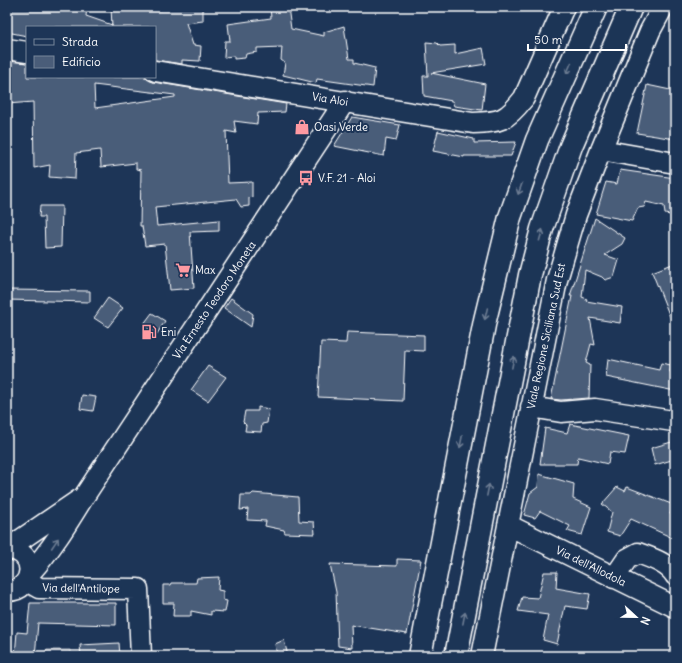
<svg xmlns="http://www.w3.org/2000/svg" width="682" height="663" viewBox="0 0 682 663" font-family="Delius,sans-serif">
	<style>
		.green { fill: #364b69; stroke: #9aa5b4 }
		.building { fill: #4a5d79; stroke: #fff; fill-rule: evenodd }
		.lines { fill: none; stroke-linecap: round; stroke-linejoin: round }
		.minor-casing { stroke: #fff; stroke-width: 23 }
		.major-casing { stroke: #fff; stroke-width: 25 }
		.minor { stroke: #1d3557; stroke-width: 20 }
		.major { stroke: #1d3557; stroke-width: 22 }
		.oneway { stroke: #6c7c92 }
		.labels { text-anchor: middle; stroke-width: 4; stroke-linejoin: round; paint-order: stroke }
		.street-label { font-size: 11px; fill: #fff; stroke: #1d3557 }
		.poi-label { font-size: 11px; fill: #fff; stroke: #1d3557; text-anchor: start }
	</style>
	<rect width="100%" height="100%" fill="#1d3557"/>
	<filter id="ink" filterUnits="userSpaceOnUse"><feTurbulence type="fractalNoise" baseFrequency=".025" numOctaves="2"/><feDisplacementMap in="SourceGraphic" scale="8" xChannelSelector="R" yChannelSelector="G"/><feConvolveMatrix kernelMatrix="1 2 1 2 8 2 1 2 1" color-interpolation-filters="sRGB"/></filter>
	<g filter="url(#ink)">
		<path class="green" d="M46 650H70V656H46Z"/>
		<path class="building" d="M7 7 32 9V7H87L86 16 112 25V27H27V36L7 32Z
			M111 7 162 10V7H203V21L186 23 193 45 201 46 200 61 182 60V64L155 60V27H112Z
			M270 7H288L291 29 324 36V32L344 26 349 59H354V63L375 68 373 87 317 79 316 83 283 75 285 63 281 60 282 47 257 48V52L246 54 245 58 234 59V56L224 57 225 41H230L228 24 271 18Z
			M426 42 437 43 440 46 455 45V54L483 48 486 64 431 73 485 84 482 110 454 106 452 101 424 96 423 76H428Z
			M7 61 27 63V77H146L153 82 286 104 285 112 258 113 257 124 234 121 236 133 226 131 228 183 252 182V197L249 198V206L241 207 236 199 155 207 157 226 219 220V231L190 232 194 288 170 290 165 244 145 246 142 226H140L141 170 136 169V163L101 167 100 150 76 153 75 179 49 177 50 165 34 168 33 102 7 104ZM94 85 175 95V97L95 108Z
			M647 85 675 91V139L637 133Z
			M352 117 400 125 396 141 386 139 384 156 334 146Z
			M438 131 474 139V143L516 142 511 156H464V157L433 151Z
			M620 170 675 178V216L665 214 664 206 646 202 644 207 638 208 632 221 596 214 606 182 617 184Z
			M40 206H62L61 247 45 248 44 217H39Z
			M595 218 625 238 622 244 605 255 619 260 614 277 605 280 602 277 585 270 582 297 587 299 586 301 622 307 620 323 590 318 595 345 591 344 586 363 590 365 589 398 561 400 551 399 572 296H570Z
			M675 263V327H674L652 272Z
			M7 290 90 291V302L7 300Z
			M108 298 123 308 108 327 94 318Z
			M231 298 253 314 251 327 224 308Z
			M152 313 165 321 157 334 143 325Z
			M347 332 424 335V351L405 350 403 401 318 397 321 342 346 343Z
			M608 359 659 370 661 363 671 365 670 372 675 373V391L606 377Z
			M208 366 226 377 208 401 191 390Z
			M82 395 96 397 93 411 80 409Z
			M258 407 269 409 267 423 262 424 261 432 245 431 246 425 243 422 245 411H258Z
			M570 424 629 436 625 454 610 452 608 464 578 457 577 464H540L545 428 567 433Z
			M675 441V459L655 465 651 448Z
			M539 474 574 484 573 499 591 507 582 535 567 531 570 526 540 511 535 518 524 515 530 493 538 487Z
			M617 487 625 491 627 487 674 505 670 514 675 516V539L631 519 620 536 607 532 612 512 602 504Z
			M253 493 298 497 299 521 314 522 315 534 285 533 284 530 265 526 266 521 247 520 248 509 240 510 241 495H251Z
			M397 559 421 560 407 634 351 625 352 648 338 646 336 592 330 564 397 566Z
			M544 572H557L556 588 590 594 587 609 565 606 557 644 543 640 548 615 518 611 522 597 538 598Z
			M219 577 218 590 223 591V600L227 601 225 612 211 611V615L191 611V616H173L174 603H163V585H170L171 583H196L197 578Z
			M30 603H116V625L38 623 35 656H15L17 632 27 633Z
			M284 640 288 656H277L275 644Z
			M119 643 120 656H81L80 645Z"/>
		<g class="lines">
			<g class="minor-casing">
				<path id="minor" d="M7 49 27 52
					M155 71 473 123C501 122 506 121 524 98L564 7
					M601 150 675 163
					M531 407 561 412 595 409 673 421
					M508 525 675 607
					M7 549 79 500
					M7 549C38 550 36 591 7 591
					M30 573C51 550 67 524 83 498L345 101
					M614 578 627 559 638 553C651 558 668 563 675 575
					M27 581 39 588 138 589 141 656
					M482 656 557 280 576 215 601 150 650 31 663 7"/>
			</g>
			<g class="major-casing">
				<path id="major" d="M420 656 485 320 510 217 537 140 596 7
					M456 656 530 275 542 229 571 146 631 7"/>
			</g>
			<use href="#minor" class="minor"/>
			<use href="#major" class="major"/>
		</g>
		<defs><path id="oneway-shaft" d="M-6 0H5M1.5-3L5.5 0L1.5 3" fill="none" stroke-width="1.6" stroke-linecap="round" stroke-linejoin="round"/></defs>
		<g class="oneway">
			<use href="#oneway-shaft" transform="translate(569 68) rotate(114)"/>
			<use href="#oneway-shaft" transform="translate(520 189) rotate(110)"/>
			<use href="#oneway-shaft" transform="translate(541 235) rotate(-74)"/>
			<use href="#oneway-shaft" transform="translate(486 314) rotate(103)"/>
			<use href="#oneway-shaft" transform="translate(513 362) rotate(-79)"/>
			<use href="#oneway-shaft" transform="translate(461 442) rotate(101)"/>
			<use href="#oneway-shaft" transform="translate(488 490) rotate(-79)"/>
			<use href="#oneway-shaft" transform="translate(55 543) rotate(-56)"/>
			<use href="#oneway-shaft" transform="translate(464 618) rotate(-79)"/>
		</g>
	</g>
	<defs>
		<g id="shop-bare" transform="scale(1.2)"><path d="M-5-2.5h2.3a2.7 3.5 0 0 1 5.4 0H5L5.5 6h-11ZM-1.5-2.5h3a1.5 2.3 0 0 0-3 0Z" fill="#ff9aa2" stroke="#1d3557" stroke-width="2.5" paint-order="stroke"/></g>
		<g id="bus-bare" transform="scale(1.2)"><path d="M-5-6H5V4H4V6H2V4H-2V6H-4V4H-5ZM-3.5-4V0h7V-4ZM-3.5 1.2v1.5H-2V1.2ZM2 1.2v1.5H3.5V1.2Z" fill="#ff9aa2" stroke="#1d3557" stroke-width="2.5" paint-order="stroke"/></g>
		<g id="supermarket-bare" transform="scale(1.2)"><path d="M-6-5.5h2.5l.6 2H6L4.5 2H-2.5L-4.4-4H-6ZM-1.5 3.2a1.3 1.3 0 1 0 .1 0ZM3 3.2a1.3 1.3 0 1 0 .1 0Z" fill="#ff9aa2" stroke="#1d3557" stroke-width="2.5" paint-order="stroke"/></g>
		<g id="fuel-bare" transform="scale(1.2)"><path d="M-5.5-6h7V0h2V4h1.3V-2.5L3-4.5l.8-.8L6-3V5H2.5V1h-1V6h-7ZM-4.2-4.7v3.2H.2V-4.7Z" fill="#ff9aa2" stroke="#1d3557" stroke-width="2.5" paint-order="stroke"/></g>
	</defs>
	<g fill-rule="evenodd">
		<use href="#shop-bare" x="302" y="127"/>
		<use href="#bus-bare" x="306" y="178"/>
		<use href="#supermarket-bare" x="183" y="270"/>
		<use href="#fuel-bare" x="149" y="332"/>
	</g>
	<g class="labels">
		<g class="street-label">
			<text transform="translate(330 99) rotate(9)" y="4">Via Aloi</text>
			<text transform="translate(214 300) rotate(-56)" y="4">Via Ernesto Teodoro Moneta</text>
			<text transform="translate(546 336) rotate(-78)" y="4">Viale Regione Siciliana Sud Est</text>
			<text transform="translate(591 566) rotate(26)" y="4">Via dell'Allodola</text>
			<text transform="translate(81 588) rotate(1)" y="4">Via dell'Antilope</text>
		</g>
		<g class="poi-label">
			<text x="314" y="131">Oasi Verde</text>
			<text x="318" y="182">V.F. 21 - Aloi</text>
			<text x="195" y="274">Max</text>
			<text x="161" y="336">Eni</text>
		</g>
	</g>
	<rect width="682" height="663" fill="none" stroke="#1d3557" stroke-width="24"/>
	<rect x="12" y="12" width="658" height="639" fill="none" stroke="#fff" stroke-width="1.5" filter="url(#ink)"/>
	<rect x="26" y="26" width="130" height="52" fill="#1d3557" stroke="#77869a"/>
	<rect x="34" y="39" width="20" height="6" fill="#1d3557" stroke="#77869a"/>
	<text x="62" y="46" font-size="12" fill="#ffffff">Strada</text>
	<rect x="34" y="56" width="20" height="12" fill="#4a5d79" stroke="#77869a"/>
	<text x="62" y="66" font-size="12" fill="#ffffff">Edificio</text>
	<g transform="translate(636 617) rotate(112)" stroke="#1d3557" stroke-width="3" paint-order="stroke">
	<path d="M0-3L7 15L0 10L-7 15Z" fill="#ffffff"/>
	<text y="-6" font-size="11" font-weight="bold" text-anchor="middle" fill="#ffffff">N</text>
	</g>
	<path d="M528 44v6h98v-6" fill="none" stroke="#ffffff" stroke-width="2"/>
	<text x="534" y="44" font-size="12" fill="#ffffff" stroke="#1d3557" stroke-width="3" paint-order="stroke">50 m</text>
</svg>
